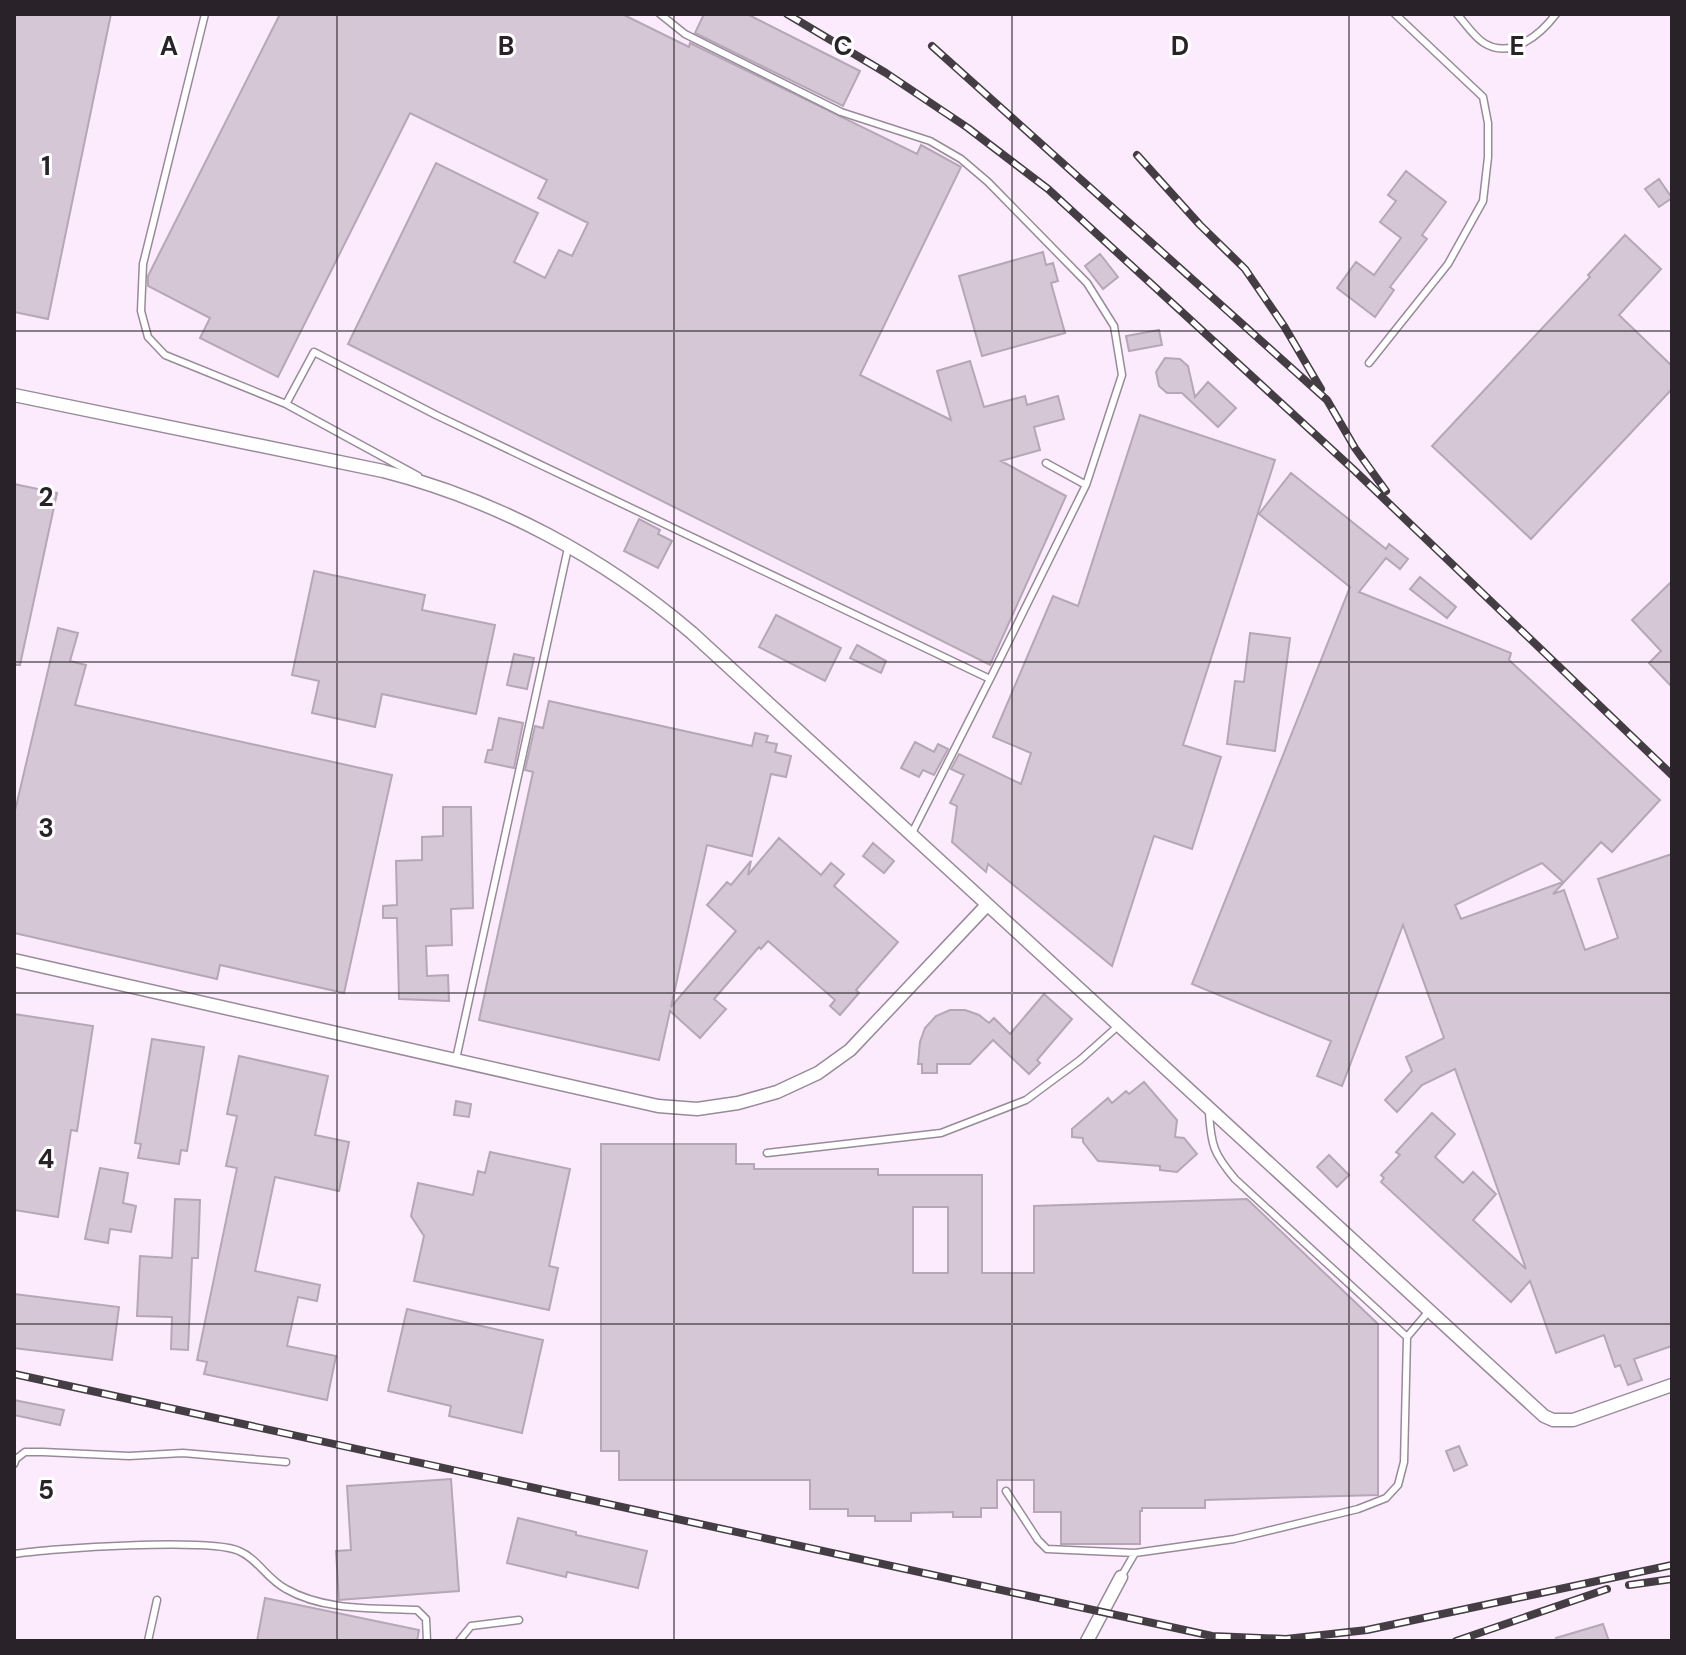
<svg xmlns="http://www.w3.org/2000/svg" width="1686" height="1655" viewBox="0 0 1686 1655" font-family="'DM Sans',sans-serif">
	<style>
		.built { fill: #fcebfd }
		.building { fill: #d6c7d6; stroke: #b5a7b5; stroke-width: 2; fill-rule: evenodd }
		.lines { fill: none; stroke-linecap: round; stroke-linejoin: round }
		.service-casing { stroke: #988b99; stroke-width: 9 }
		.minor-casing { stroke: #988b99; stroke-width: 15 }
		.service { stroke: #fff; stroke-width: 6 }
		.minor { stroke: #fff; stroke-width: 12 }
		.rail-casing { stroke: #443e44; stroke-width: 8 }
		.rail { stroke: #fff; stroke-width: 5; stroke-dasharray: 15; stroke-linecap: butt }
		.grid { fill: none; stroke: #292329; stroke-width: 2; stroke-opacity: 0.55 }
		.grid-label { font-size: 26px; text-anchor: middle; font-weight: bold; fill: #292329; stroke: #fff; stroke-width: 6; stroke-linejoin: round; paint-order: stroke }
	</style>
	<rect width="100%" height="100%" fill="#fdfafd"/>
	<path class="built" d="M14 14H1672V1641H14Z"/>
	<path class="building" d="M14 14H111L48 319 14 312Z
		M280 14H622L689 47 690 43 917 154 921 145 961 167 860 375 951 420 937 371 970 361 984 407 1025 396 1027 405 1058 396 1064 419 1034 427 1040 450 1001 461 1066 496 990 665 348 344 436 163 538 213 514 262 545 278 559 250 572 256 588 223 538 198 547 180 410 113 278 377 200 338 210 318 148 286V276Z
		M704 14H747L860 71 843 106 695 33Z
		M1406 171 1446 202 1422 235 1427 239 1390 287 1394 290 1375 317 1337 288 1356 262 1374 275 1401 238 1380 222 1396 201 1388 195Z
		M1659 179 1672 198 1659 207 1645 189Z
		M1625 235 1661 269 1619 315 1672 366V389L1531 539 1432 446 1590 277 1588 275Z
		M1043 252 1046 265 1053 263 1058 281 1051 283 1065 333 982 356 959 276Z
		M1100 254 1118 277 1103 289 1085 266Z
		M1159 330 1162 345 1129 351 1126 336Z
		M1165 358 1180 359 1188 366 1195 397 1208 382 1236 408 1218 427 1182 393H1167L1159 386 1156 372Z
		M1140 415 1275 460 1183 745 1221 757 1192 849 1154 836 1112 966 988 864 986 872 952 842 957 806 950 803 964 775 951 769 959 754 1021 784 1031 753 993 737 1053 596 1078 606Z
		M1291 473 1386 549 1389 544 1408 559 1400 569 1386 558 1359 592 1511 653 1509 660 1660 800 1612 852 1601 842 1553 894 1564 890 1585 950 1618 938 1598 879 1672 854V1346L1634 1359 1642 1380 1628 1385 1620 1365 1615 1367 1604 1335 1556 1353 1530 1281 1511 1302 1381 1182 1384 1178 1381 1175 1400 1155 1396 1152 1432 1113 1455 1134 1435 1157 1463 1183 1473 1172 1496 1194 1473 1220 1526 1269 1455 1069 1422 1085 1397 1112 1385 1100 1412 1071 1406 1057 1444 1038 1403 925 1342 1086 1317 1076 1331 1041 1192 984 1350 587 1259 514ZM1542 863 1563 882 1461 919 1455 905Z
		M14 484 57 493 20 665H14Z
		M639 519 660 530 658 534 672 541 658 568 624 551Z
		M314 571 425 595 422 610 495 625 476 714 382 694 375 727 312 713 319 681 292 675Z
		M1420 577 1456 607 1447 618 1410 589Z
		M1672 581V687L1649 663 1661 651 1632 620Z
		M776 615 841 648 825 681 759 647Z
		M58 628 78 633 70 661 86 665 75 705 392 775 344 993 220 965 217 979 14 933V815Z
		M1250 633 1290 638 1275 751 1227 744 1235 681 1244 682Z
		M857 645 886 661 881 673 850 658Z
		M514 654 534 658 527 689 507 685Z
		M549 701 752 746 755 733 768 736 766 742 777 744 775 752 791 756 786 777 771 774 752 856 707 845 671 1007 736 931 707 905 727 882 731 885 751 861 748 875 779 838 821 875 831 863 844 874 834 886 898 942 856 990 859 993 840 1015 830 1006 835 1000 768 941 761 949 759 947 714 999 726 1009 700 1038 670 1011 659 1060 479 1020 533 772 525 770 535 726 543 728Z
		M499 718 523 723 514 768 485 762 488 750H492Z
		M915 742 934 752 938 744 948 749 934 775 923 770 919 777 901 768Z
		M443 807H471L473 908 451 909 452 945 426 946 427 976 448 975 449 1001 399 999 397 918H383V906L397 905 396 861 422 860V837L443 836Z
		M873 843 894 861 884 873 863 856Z
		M1044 994 1072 1019 1037 1060 1040 1063 1029 1074 993 1040 970 1064H937V1073H922V1064H918L920 1042 925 1028 936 1016 950 1010H965L979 1015 989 1023 994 1018 1010 1034Z
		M14 1014 93 1026 77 1131 71 1130 58 1217 14 1210Z
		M152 1039 204 1047 187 1151 181 1150 179 1164 138 1158 141 1144 135 1143Z
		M239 1056 328 1076 315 1135 349 1142 339 1191 275 1177 255 1271 320 1285 317 1301 298 1297 287 1346 336 1356 327 1400 204 1374 207 1362 197 1360 237 1168 226 1166 237 1116 227 1114Z
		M1144 1082 1177 1120 1175 1137 1184 1138 1197 1154 1177 1172 1160 1170V1166L1098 1161 1083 1142V1138L1072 1137V1129L1108 1098 1112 1103 1126 1091 1129 1094Z
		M456 1101 471 1104 469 1117 454 1115Z
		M601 1144H736V1164H754V1169H878V1175H982V1273H1034V1206L1247 1199 1378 1324V1495L1205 1500V1508H1142V1511H1140V1544H1061V1512H1034V1480H997V1508H981V1517H953V1512L911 1513V1521H875V1516H848V1509H810V1480H619V1451H601ZM913 1207H948V1273H913Z
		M490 1152 570 1169 549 1266 558 1268 549 1310 414 1281 424 1236 411 1216 418 1183 473 1195 478 1171 485 1173Z
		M1329 1155 1349 1175 1337 1187 1317 1167Z
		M100 1168 128 1173 123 1203 136 1206 131 1232 110 1229 108 1243 85 1239Z
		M175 1199 200 1200 198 1258H192L188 1350 171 1349 172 1317 137 1316 140 1256 172 1258Z
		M14 1294 119 1307 112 1360 14 1348Z
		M407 1309 543 1340 522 1433 449 1416 451 1406 388 1391Z
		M14 1400 64 1410 60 1425 14 1415Z
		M1459 1446 1467 1465 1454 1471 1446 1451Z
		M451 1479 459 1591 339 1600 336 1551 351 1550 347 1486Z
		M518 1518 576 1532V1535L647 1551 638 1588 567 1572 566 1577 507 1563Z
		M265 1598 419 1630 417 1641H257Z
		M1603 1624 1609 1641H1557L1556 1638Z"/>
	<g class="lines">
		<g class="service-casing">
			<path id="service" d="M205 14 143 264 141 311 148 337 165 355 286 404 418 476
				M660 14 685 34 841 112 930 141 961 159 988 182 1087 283 1114 326 1122 375 1086 485 1046 463
				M1457 14C1465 23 1474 37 1484 43 1511 60 1541 34 1556 14
				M1369 363 1448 264 1483 201 1488 157V123L1483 97 1395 14
				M286 404 314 352 436 415 990 679 911 835
				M990 679 1086 485
				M456 1059 568 548
				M767 1153 941 1133 1026 1100 1080 1060 1118 1026
				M1407 1337 1429 1311
				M14 1464 16 1459 25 1452H43L129 1456 183 1453 286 1462
				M1006 1491 1038 1540 1047 1549 1135 1553 1234 1539 1358 1509 1386 1498 1398 1485 1404 1462 1407 1337 1235 1179C1214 1154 1211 1146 1209 1112
				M14 1554C51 1548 210 1538 239 1551 258 1559 267 1579 286 1589 324 1611 374 1608 417 1610L426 1619 427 1641
				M1121 1577 1135 1553
				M148 1641 157 1600
				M459 1641 471 1626 519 1620"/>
		</g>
		<g class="minor-casing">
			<path id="minor" d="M14 395 383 471C497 500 603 557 692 633L1544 1416 1553 1420H1573L1672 1385
				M14 960 658 1106 697 1109 738 1103 777 1092 818 1073 850 1050 987 905
				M1087 1641 1121 1577"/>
		</g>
		<use href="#service" class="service"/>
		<use href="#minor" class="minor"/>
		<g class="rail-casing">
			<path id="rail" d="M787 14 886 73 968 128 1048 189 1354 470 1672 775
				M932 46 1327 400 1355 448 1386 491
				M1137 155 1200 225 1245 269 1284 326 1321 389
				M14 1374 1212 1636 1286 1639 1367 1630 1672 1565
				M1629 1585 1672 1579
				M1456 1641 1607 1589"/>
		</g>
		<use href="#rail" class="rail"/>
	</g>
	<path class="grid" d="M337 14V1641M674 14V1641M1012 14V1641M1349 14V1641M14 331H1672M14 662H1672M14 993H1672M14 1324H1672"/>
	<g class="grid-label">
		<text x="169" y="55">A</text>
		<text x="506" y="55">B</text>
		<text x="843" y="55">C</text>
		<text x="1180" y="55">D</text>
		<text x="1517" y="55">E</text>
		<text x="46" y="175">1</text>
		<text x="46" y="506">2</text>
		<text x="46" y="837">3</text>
		<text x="46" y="1168">4</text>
		<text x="46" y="1499">5</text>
	</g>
	<rect width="1686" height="1655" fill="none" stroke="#292329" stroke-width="32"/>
</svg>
